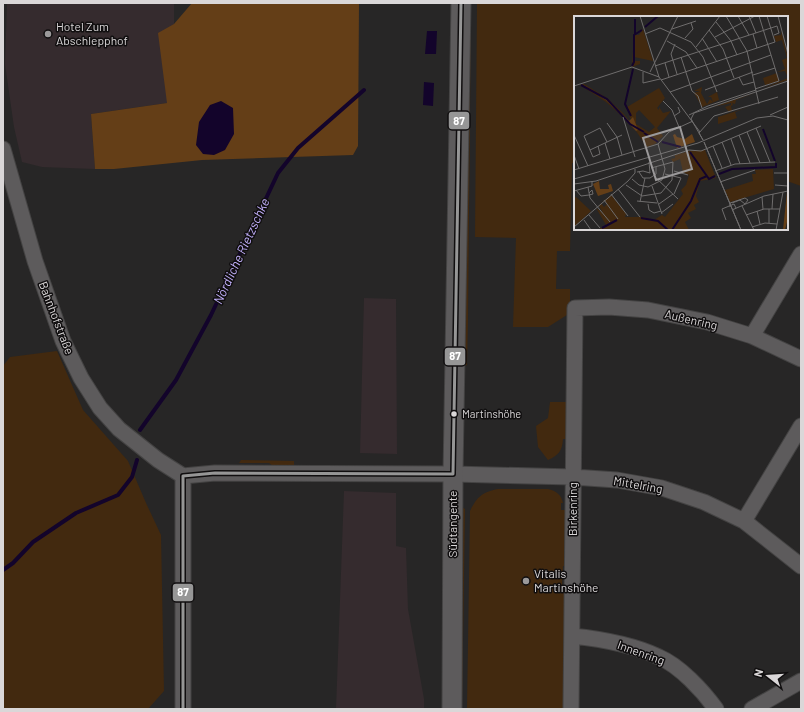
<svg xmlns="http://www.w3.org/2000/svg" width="804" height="712" viewBox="0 0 804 712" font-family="Barlow,sans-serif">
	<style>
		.built { fill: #352b2e }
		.green { fill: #42290f }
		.forest { fill: #643e17 }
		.water { fill: #13042b }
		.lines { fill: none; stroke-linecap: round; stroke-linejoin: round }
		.stream { stroke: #13042b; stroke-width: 4 }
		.minor-casing { stroke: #444343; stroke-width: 17 }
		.tertiary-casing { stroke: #444343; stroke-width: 21 }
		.minor { stroke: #5d5b5c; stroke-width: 15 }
		.tertiary { stroke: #5d5b5c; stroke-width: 19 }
		.bus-1-casing { stroke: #100e0f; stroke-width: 6 }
		.bus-1 { stroke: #969696; stroke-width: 3 }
		.poi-dot { fill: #9b999a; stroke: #100e0f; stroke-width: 1.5 }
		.bus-dot { fill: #dad7d8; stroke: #100e0f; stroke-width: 1.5 }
		.labels { text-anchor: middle; stroke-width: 3; stroke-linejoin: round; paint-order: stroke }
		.bus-label { font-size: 11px; fill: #dad7d8; stroke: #100e0f; text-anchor: start }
		.poi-label { font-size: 12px; fill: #dad7d8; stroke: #100e0f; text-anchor: start }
		.street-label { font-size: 12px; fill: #dad7d8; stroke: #100e0f }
		.water-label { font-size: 13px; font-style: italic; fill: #c3b1fd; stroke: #100e0f }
		.inset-river { fill: none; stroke: #13042b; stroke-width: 2 }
		.inset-road { fill: none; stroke: #6f6d6d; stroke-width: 1 }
		.view { fill: #9b999a; fill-opacity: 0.15; stroke: #9b999a; stroke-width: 2 }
		.inset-edge { fill: none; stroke: #dad7d8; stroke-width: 2 }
		.line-badge { stroke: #100e0f; stroke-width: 1.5 }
		.badge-label { font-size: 11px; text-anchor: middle; font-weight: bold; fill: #fff }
	</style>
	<rect width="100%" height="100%" fill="#272626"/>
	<path class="built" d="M7 3H174V24L167 103 91 114 95 169 42 167 22 162 14 127 5 64Z
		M364 298 396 299 397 454 360 453Z
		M344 491 396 493V546L406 548 408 609 424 699V709H336Z"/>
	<path class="green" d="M468 3H471L468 321 467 365 463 366Z
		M477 3H801V186L787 181V17H575V163H572L570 251H557L556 289H570V313L548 327H513L516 238 475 237Z
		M57 351 83 410 128 461 146 503 161 535 164 691 148 709H3V366L10 357Z
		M550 402H569L568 439H563C562 451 559 455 548 460L538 447 536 426 548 418Z
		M241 460 294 461V468L273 466 269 463H239Z
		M498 489H548C556 491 561 494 563 503H561V510H567L566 566H563L562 585H566L564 709H467L470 511C477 497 482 492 498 489Z
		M462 507 465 509 462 709H459Z"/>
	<path class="forest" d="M192 3H359L358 146 353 155 202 160 114 169H95L91 114 167 103 158 33 174 24Z"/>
	<path class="water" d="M427 31H437L436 54H425Z
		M424 82 434 83 433 106 423 105Z
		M221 101 233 108 234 134 225 150 214 155 203 154 196 145 199 122 210 105Z"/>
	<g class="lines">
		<path class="stream" d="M140 430 176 380 211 315 278 173 298 148 364 90
			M3 570 13 563 33 542 76 513 118 495 132 477 137 460"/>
		<g class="minor-casing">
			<path id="minor" d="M3 149 35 261 63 341 81 378 100 408 119 429 158 460 183 476
				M752 336 801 254
				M183 476 215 473 453 474 573 477 617 480 662 488 704 502 744 521 801 566
				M744 521 801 426
				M572 636C601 639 632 644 659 657 680 666 703 691 716 709
				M183 709V476
				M571 709 575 308 609 307 648 310 707 322 752 336 801 359
				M752 709 801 681"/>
		</g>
		<g class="tertiary-casing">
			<path id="tertiary" d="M452 709 453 474 461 3"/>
		</g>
		<use href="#minor" class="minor"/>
		<use href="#tertiary" class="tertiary"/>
		<g class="bus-1-casing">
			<path id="bus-1" d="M453 474 461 3
				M183 476 215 473 453 474
				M183 476V709"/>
		</g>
		<use href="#bus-1" class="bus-1"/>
	</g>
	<g class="poi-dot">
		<circle cx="48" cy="34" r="4"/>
		<circle cx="526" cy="581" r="4"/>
	</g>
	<circle class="bus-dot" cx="454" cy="414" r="3.5"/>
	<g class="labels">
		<g class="bus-label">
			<text x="462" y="418">Martinshöhe</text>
		</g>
		<g class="poi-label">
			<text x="56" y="31">Hotel Zum<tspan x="56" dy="14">Abschlepphof</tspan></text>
			<text x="534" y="578">Vitalis<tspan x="534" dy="14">Martinshöhe</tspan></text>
		</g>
		<g class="street-label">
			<text transform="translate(56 318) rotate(69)" y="4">Bahnhofstraße</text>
			<text transform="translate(691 320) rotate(13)" y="4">Außenring</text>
			<text transform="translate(638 485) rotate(10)" y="4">Mittelring</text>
			<text transform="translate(573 509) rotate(-90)" y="4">Birkenring</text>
			<text transform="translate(453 524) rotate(-90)" y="4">Südtangente</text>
			<text transform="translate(641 653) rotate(20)" y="4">Innenring</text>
		</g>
		<g class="water-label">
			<text transform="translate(241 251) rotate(-65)" y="5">Nördliche Rietzschke</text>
		</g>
	</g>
	<g transform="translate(574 16)">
		<rect width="214" height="214" fill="#272626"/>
		<path d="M69 13 79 45 60 41V45H66V48L58 51 60 19H65ZM207 15 214 42V64L190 72 214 62 211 55 203 56 211 53 208 44 213 42 208 24 202 26 200 20 207 19ZM203 57 205 65 191 69 189 62ZM10 68 33 82 49 97 56 105 33 83 7 69 33 85 48 100 32 86 6 69ZM128 71 127 77 133 88 136 83 139 86 137 81H134L143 76 145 84 128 91 120 77 126 75H120ZM85 72 91 82 83 92 85 94V91L89 97 97 95 83 112 89 120 81 128 73 131 62 115 60 104 56 102 53 91ZM65 94 81 111 75 116 62 108V97ZM181 77 162 84 161 88 158 87 159 89 157 90 158 95 155 96 151 91 157 89V87L139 91ZM175 91 161 96 163 102 144 108V101ZM131 134 142 162 126 165 122 180 125 186 120 189 122 193 114 197 117 202 111 206 115 214H24L32 209 22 192 29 197 25 190 27 187 30 191 33 188 31 185 28 186 37 179 52 198 51 201H70L80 204 88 199 91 201 109 178 107 174 112 169 115 159 109 156 106 143 99 146 97 143 101 142V139L94 141 116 135ZM199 153 200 173 156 186 151 174 179 165 178 158H182L181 154ZM2 181 17 195 0 211V182Z" fill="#42290f" fill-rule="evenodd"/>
		<path d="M8 68 33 83 55 105 59 101 64 114 62 115 33 85ZM101 118 103 121 111 123 118 118 121 126 103 132 99 119ZM25 165 26 173H35L34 169 37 168 39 175 24 180 19 168ZM213 176 214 202 211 214H209Z" fill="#643e17"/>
		<path class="inset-river" d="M71 11 84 0M61 18V3M58 50 60 46V19L68 14M7 69 33 83 56 108 70 116M57 100 51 88 59 53M189 113 201 145M70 117 84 126M88 126 107 131M116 136 135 163 141 160M145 158 158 153 202 151V147M67 202 84 205 94 214M28 212 43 204M98 214 117 185 126 163 133 160"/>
		<path class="inset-road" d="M66 0 85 61 126 116M152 0 173 35 185 88M164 0 175 19M175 0 182 17M204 0 214 38M142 6 157 25 163 39M98 13 122 5M135 14 149 33 160 62M71 18 86 12 117 26 129 41 143 76M179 18 183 32M141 21 181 0M111 22 119 13 117 7M128 22 143 46M93 25 112 36 123 52M101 28 97 38 103 58M122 31 146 0M107 41 118 75 124 80 128 92M91 47 95 61M81 50 203 10 205 17 200 19M69 56V67L86 63M76 56 104 0M179 59 201 52M165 61 169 69 180 66M87 64 201 26 193 0M0 70 58 51 85 61M181 73 205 65 185 0M131 74 179 56M96 76 197 39M89 85 98 94 105 111M115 99 134 90 182 74M196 99 214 91M100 100 106 96 104 91M49 101 61 141M33 107 43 121 48 139M182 112 196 146M173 116 186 147M0 119 14 150M165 119 176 147M157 123 166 148M129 124 125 117 140 100 204 81M129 124 117 103 120 97 214 65M130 126 167 214M130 126 167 214M148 126 157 149M31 127 36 143M84 128 95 116 119 105M24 130 26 138 19 141 10 120 26 112 33 126M139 130 148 152M16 134 48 119M0 139 5 153M0 154 84 128M100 155 114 159M141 155 161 148 201 146M63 156 69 155 76 157 75 146M65 156 69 162H76L82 158V151M200 157H214M91 158 107 162 100 178M80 160 104 183M0 163 124 127 183 102 199 100 214 104M58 163 65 169 74 171 88 164 91 153 84 128M146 166 181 154M0 168 22 165 115 134 127 135 187 110M52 169 68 180 87 177 98 164 99 146 77 152M201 169 214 170M78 170 88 198M14 171 16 182 36 206M44 173 66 201M2 174 7 180 15 179M0 175 18 170V165M15 177 18 174 19 178 15 179M37 178 54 200M188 181 189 193M30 184 44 203M63 185 83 187M66 186 71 162M74 188 75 194 80 197 87 195M85 188 99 178M168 190 180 214M156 191V187L171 182 174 184 171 188 166 184 158 187M198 193 199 178M158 194 190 180 214 175M183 195 186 208M87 197 99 188M15 199 26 212M172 199 190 193H206M10 204 17 214M152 204 148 193 160 188 162 192M195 207V193M0 211 54 165 61 157V153M178 211 191 207 203 208M202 214 209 176"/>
		<path class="view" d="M106 111 118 153 82 164 69 122Z"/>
		<rect width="214" height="214" class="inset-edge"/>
	</g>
	<g class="line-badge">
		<rect x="448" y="111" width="22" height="19" rx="4" fill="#969696"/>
		<rect x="444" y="347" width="22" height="19" rx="4" fill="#969696"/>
		<rect x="172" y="583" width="22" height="19" rx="4" fill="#969696"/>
	</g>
	<g class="badge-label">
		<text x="459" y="125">87</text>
		<text x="455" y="360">87</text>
		<text x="183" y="596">87</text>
	</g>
	<rect width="804" height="712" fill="none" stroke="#dad7d8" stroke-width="8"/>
	<g transform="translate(768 676) rotate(287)" stroke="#100e0f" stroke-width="3" paint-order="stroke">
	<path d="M0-3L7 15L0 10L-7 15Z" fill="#dad7d8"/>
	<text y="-6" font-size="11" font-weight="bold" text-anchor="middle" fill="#dad7d8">N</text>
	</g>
</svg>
